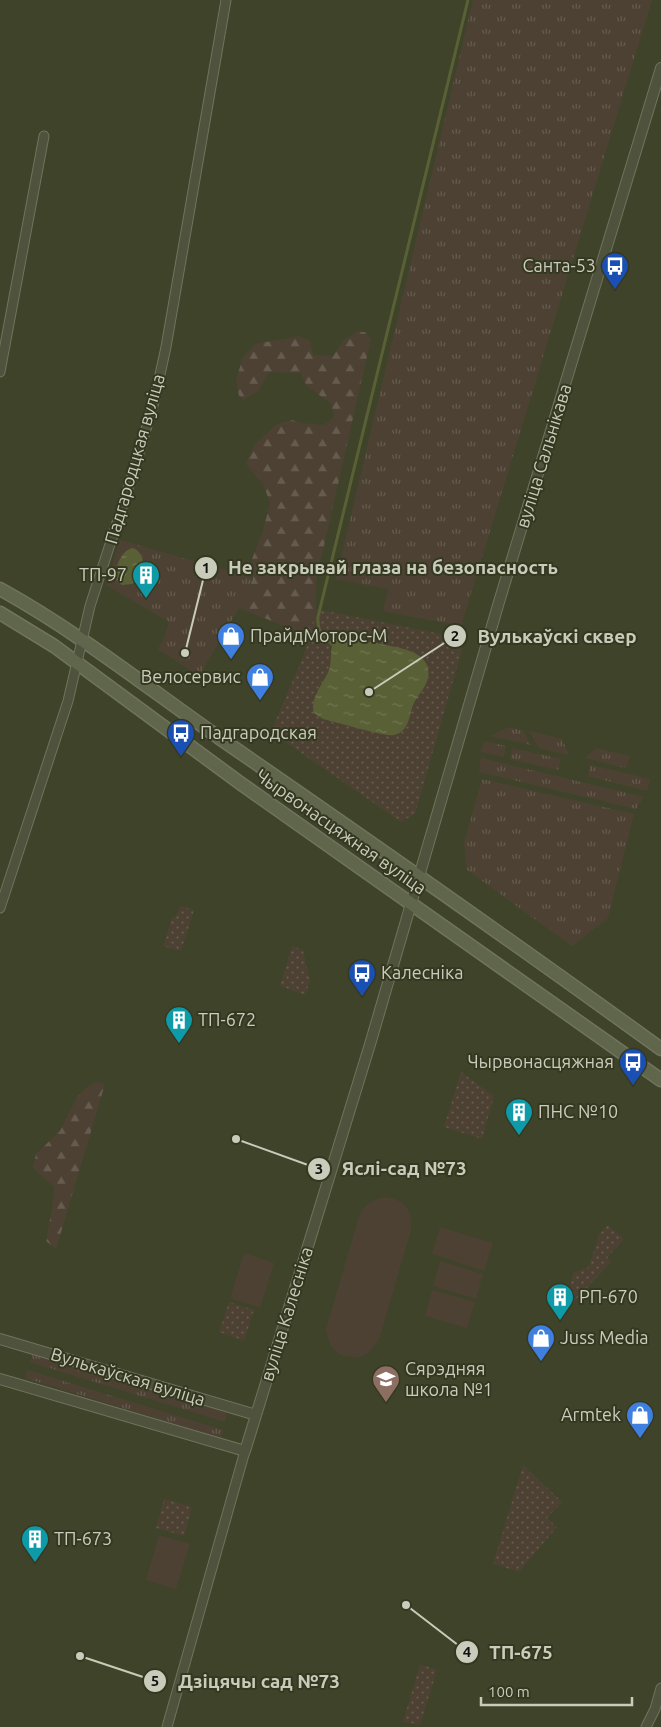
<svg xmlns="http://www.w3.org/2000/svg" width="661" height="1727" viewBox="0 0 661 1727" font-family="Ubuntu,sans-serif">
	<style>
		.grass { fill: url(#grass-tufts) }
		.forest { fill: url(#forest-firs) }
		.park { fill: url(#park-dots) }
		.pitch { fill: #4d4133 }
		.water { fill: url(#water-ripples) }
		.lines { fill: none; stroke-linecap: round; stroke-linejoin: round }
		.stream { stroke: #5a6036; stroke-width: 3 }
		.minor-casing { stroke: #70735e; stroke-width: 11 }
		.tertiary-casing { stroke: #70735e; stroke-width: 12 }
		.secondary-casing { stroke: #70735e; stroke-width: 15 }
		.minor { stroke: #4f533d; stroke-width: 9 }
		.tertiary { stroke: #4f533d; stroke-width: 10 }
		.secondary { stroke: #60664b; stroke-width: 12 }
		.labels { text-anchor: middle; stroke-width: 4; stroke-linejoin: round; paint-order: stroke }
		.poi-label { font-size: 18px; fill: #c9ccba; stroke: #353821; text-anchor: start }
		.street-label { font-size: 18px; fill: #c9ccba; stroke: #353821 }
		.leader { fill: none; stroke: #c9ccba; stroke-width: 2 }
		.callout-dot { fill: #c9ccba; stroke: #353821; stroke-width: 2 }
		.mark-label { font-size: 15px; text-anchor: middle; font-weight: bold; fill: #111 }
		.callout-label { font-size: 19px; text-anchor: middle; font-weight: bold; fill: #c9ccba; stroke: #353821; stroke-width: 4; stroke-linejoin: round; paint-order: stroke }
	</style>
	<defs>
		<pattern id="grass-tufts" width="24" height="20" patternUnits="userSpaceOnUse" patternTransform="scale(1.25)"><rect width="24" height="20" fill="#4d4133"/><path d="M3 7l-1-3M5 7V3M7 7l1-3M15 17l-1-3M17 17v-4M19 17l1-3" fill="none" stroke="#655b4e"/></pattern>
		<pattern id="forest-firs" width="22" height="20" patternUnits="userSpaceOnUse" patternTransform="scale(1.25)"><rect width="22" height="20" fill="#4d4133"/><path d="M5 1l3.5 6h-7zM16 11l3.5 6h-7z" fill="#655b4e"/></pattern>
		<pattern id="park-dots" width="8" height="8" patternUnits="userSpaceOnUse" patternTransform="scale(1.25)"><rect width="8" height="8" fill="#4d4133"/><path d="M2 2h.1M6 6h.1" fill="none" stroke="#655b4e" stroke-width="1.8" stroke-linecap="round"/></pattern>
		<pattern id="water-ripples" width="26" height="14" patternUnits="userSpaceOnUse" patternTransform="scale(1.25)"><rect width="26" height="14" fill="#5a6036"/><path d="M2 4q2-2 4 0t4 0M15 11q2-2 4 0t4 0" fill="none" stroke="#707651"/></pattern>
	</defs>
	<rect width="100%" height="100%" fill="#3f4329"/>
	<path class="grass" d="M473 0H652L461 626 383 611 388 589 336 579Z
		M120 540 253 578 239 608 199 676 158 649 165 636 169 622 106 585Z
		M509 727 523 731 531 745 490 736Z
		M529 731 562 739 569 755 539 748Z
		M484 741 506 746 504 757 481 752Z
		M512 748 561 759 558 770 510 759Z
		M596 748 630 756 626 768 585 758Z
		M481 758 644 797 636 809 479 772Z
		M590 765 650 779 647 791 588 776Z
		M482 779 634 814 608 918 572 946 467 870 464 843Z
		M33 1354 227 1413 225 1422 30 1362Z
		M27 1370 223 1430 221 1438 25 1378Z"/>
	<path class="forest" d="M357 332H365L371 339 316 581V609L310 636 239 608 253 579 252 559 263 531 270 503 263 484 246 464 255 444 277 424 292 420 301 423 324 425 334 417 331 404 306 385 301 373 269 372 258 391 244 400 239 396 236 380 243 357 255 344 300 336 310 341 313 355 333 356 344 340Z
		M97 1082 105 1084 56 1249 46 1241 52 1209 54 1187 33 1168 36 1154 60 1131 77 1097 87 1087Z"/>
	<path class="park" d="M316 609 465 639 415 814 401 822 271 732 305 652Z
		M180 906 194 910 181 951 163 946 172 918 176 916Z
		M292 946 303 950 310 981 305 995 280 986Z
		M461 1072 494 1096 482 1139 444 1127Z
		M608 1225 624 1239 607 1258 611 1262 569 1307 564 1304 574 1272 588 1268 600 1233Z
		M229 1302 254 1310 244 1341 219 1332Z
		M523 1465 562 1502 547 1518 557 1527 519 1572 493 1564Z
		M164 1499 192 1507 184 1536 156 1528Z
		M420 1664 437 1670 420 1725 403 1722Z"/>
	<path class="pitch" d="M384 1197C405 1199 412 1209 411 1230L380 1337C375 1345 370 1354 361 1357 360 1358 354 1357 353 1357 335 1357 329 1346 326 1329L359 1216C365 1204 371 1200 384 1197Z
		M440 1227 493 1243 484 1271 432 1254Z
		M244 1253 274 1263 260 1308 230 1298Z
		M440 1261 483 1274 476 1299 433 1286Z
		M432 1290 475 1302 467 1328 425 1316Z
		M159 1535 190 1544 176 1589 146 1580Z"/>
	<path class="water" d="M133 548 137 550 142 556C144 567 141 576 132 584L122 585 116 580C114 569 121 550 133 548Z
		M338 637H343C356 639 368 642 381 644 399 648 433 651 428 678 426 688 417 695 413 705 409 716 409 732 394 735 383 737 338 722 323 719L314 713C309 699 324 683 329 670 333 659 328 644 338 637Z"/>
	<g class="lines">
		<path class="stream" d="M332 644C322 636 317 630 318 617L468 0"/>
		<g class="minor-casing">
			<path id="minor" d="M0 372 44 136
				M0 908 68 701 90 606 135 467 154 402 166 347 226 0
				M167 1727 245 1451
				M646 1727 655 1709 661 1688"/>
		</g>
		<g class="tertiary-casing">
			<path id="tertiary" d="M0 1339 256 1415
				M0 1379 245 1451 371 1041 499 602 661 68"/>
		</g>
		<g class="secondary-casing">
			<path id="secondary" d="M0 589C78 632 148 688 221 739 369 841 516 944 661 1049
				M0 613 54 646 240 783 661 1080"/>
		</g>
		<use href="#minor" class="minor"/>
		<use href="#tertiary" class="tertiary"/>
		<use href="#secondary" class="secondary"/>
	</g>
	<defs>
		<g id="bus-pin" transform="scale(1.4375)"><path d="M0 17L-7.5 6A9.5 9.5 0 1 1 7.5 6Z" fill="#1a4fb4" stroke="#353821"/><path d="M-5-6H5V4H4V6H2V4H-2V6H-4V4H-5ZM-3.5-4V0h7V-4ZM-3.5 1.2v1.5H-2V1.2ZM2 1.2v1.5H3.5V1.2Z" fill="#fff"/></g>
		<g id="building-pin" transform="scale(1.4375)"><path d="M0 17L-7.5 6A9.5 9.5 0 1 1 7.5 6Z" fill="#0f9aa8" stroke="#353821"/><path d="M-4-6H4V6H1V3H-1V6H-4ZM-2.5-4.3h1.7v1.8h-1.7ZM.8-4.3h1.7v1.8H.8ZM-2.5-1h1.7V.8h-1.7ZM.8-1h1.7V.8H.8Z" fill="#fff"/></g>
		<g id="shop-pin" transform="scale(1.4375)"><path d="M0 17L-7.5 6A9.5 9.5 0 1 1 7.5 6Z" fill="#3f7fe0" stroke="#353821"/><path d="M-5-2.5h2.3a2.7 3.5 0 0 1 5.4 0H5L5.5 6h-11ZM-1.5-2.5h3a1.5 2.3 0 0 0-3 0Z" fill="#fff"/></g>
		<g id="school-pin" transform="scale(1.4375)"><path d="M0 17L-7.5 6A9.5 9.5 0 1 1 7.5 6Z" fill="#8d6e63" stroke="#353821"/><path d="M0-5L7-2L0 1L-7-2ZM-4 1L0 2.5L4 1V4Q0 6-4 4Z" fill="#fff"/></g>
	</defs>
	<g fill-rule="evenodd">
		<use href="#bus-pin" x="615" y="266"/>
		<use href="#building-pin" x="146" y="575"/>
		<use href="#shop-pin" x="231" y="636"/>
		<use href="#shop-pin" x="260" y="677"/>
		<use href="#bus-pin" x="181" y="733"/>
		<use href="#bus-pin" x="362" y="973"/>
		<use href="#building-pin" x="179" y="1020"/>
		<use href="#bus-pin" x="633" y="1062"/>
		<use href="#building-pin" x="519" y="1112"/>
		<use href="#building-pin" x="560" y="1297"/>
		<use href="#shop-pin" x="541" y="1338"/>
		<use href="#school-pin" x="386" y="1379"/>
		<use href="#shop-pin" x="640" y="1415"/>
		<use href="#building-pin" x="35" y="1539"/>
	</g>
	<g class="labels">
		<g class="poi-label">
			<text x="596" y="272" text-anchor="end">Санта-53</text>
			<text x="127" y="581" text-anchor="end">ТП-97</text>
			<text x="250" y="642">ПрайдМоторс-М</text>
			<text x="241" y="683" text-anchor="end">Велосервис</text>
			<text x="200" y="739">Падгародская</text>
			<text x="381" y="979">Калесніка</text>
			<text x="198" y="1026">ТП-672</text>
			<text x="614" y="1068" text-anchor="end">Чырвонасцяжная</text>
			<text x="538" y="1118">ПНС №10</text>
			<text x="579" y="1303">РП-670</text>
			<text x="560" y="1344">Juss Media</text>
			<text x="405" y="1375">Сярэдняя<tspan x="405" dy="21">школа №1</tspan></text>
			<text x="621" y="1421" text-anchor="end">Armtek</text>
			<text x="54" y="1545">ТП-673</text>
		</g>
		<g class="street-label">
			<text transform="translate(544 456) rotate(-73)" y="6">вуліца Сальнікава</text>
			<text transform="translate(135 459) rotate(-74)" y="6">Падгародцкая вуліца</text>
			<text transform="translate(341 832) rotate(35)" y="6">Чырвонасцяжная вуліца</text>
			<text transform="translate(287 1314) rotate(-73)" y="6">вуліца Калесніка</text>
			<text transform="translate(128 1377) rotate(17)" y="6">Вулькаўская вуліца</text>
		</g>
	</g>
	<path class="leader" d="M185 653L206 568M369 692L455 636M236 1139L319 1169M406 1605L467 1652M80 1656L155 1681"/>
	<g class="callout-dot">
		<circle cx="185" cy="653" r="5"/>
		<circle cx="369" cy="692" r="5"/>
		<circle cx="236" cy="1139" r="5"/>
		<circle cx="406" cy="1605" r="5"/>
		<circle cx="80" cy="1656" r="5"/>
		<circle cx="206" cy="568" r="12"/>
		<circle cx="455" cy="636" r="12"/>
		<circle cx="319" cy="1169" r="12"/>
		<circle cx="467" cy="1652" r="12"/>
		<circle cx="155" cy="1681" r="12"/>
	</g>
	<g class="mark-label">
		<text x="206" y="573">1</text>
		<text x="455" y="641">2</text>
		<text x="319" y="1174">3</text>
		<text x="467" y="1657">4</text>
		<text x="155" y="1686">5</text>
	</g>
	<g class="callout-label">
		<text x="393" y="574">Не закрывай глаза на безопасность</text>
		<text x="557" y="643">Вулькаўскі сквер</text>
		<text x="404" y="1175">Яслі-сад №73</text>
		<text x="521" y="1659">ТП-675</text>
		<text x="259" y="1688">Дзіцячы сад №73</text>
	</g>
	<path d="M481 1697v8h151v-8" fill="none" stroke="#c9ccba" stroke-width="2.5"/>
	<text x="488" y="1697" font-size="15" fill="#c9ccba" stroke="#353821" stroke-width="4" paint-order="stroke">100 m</text>
</svg>
